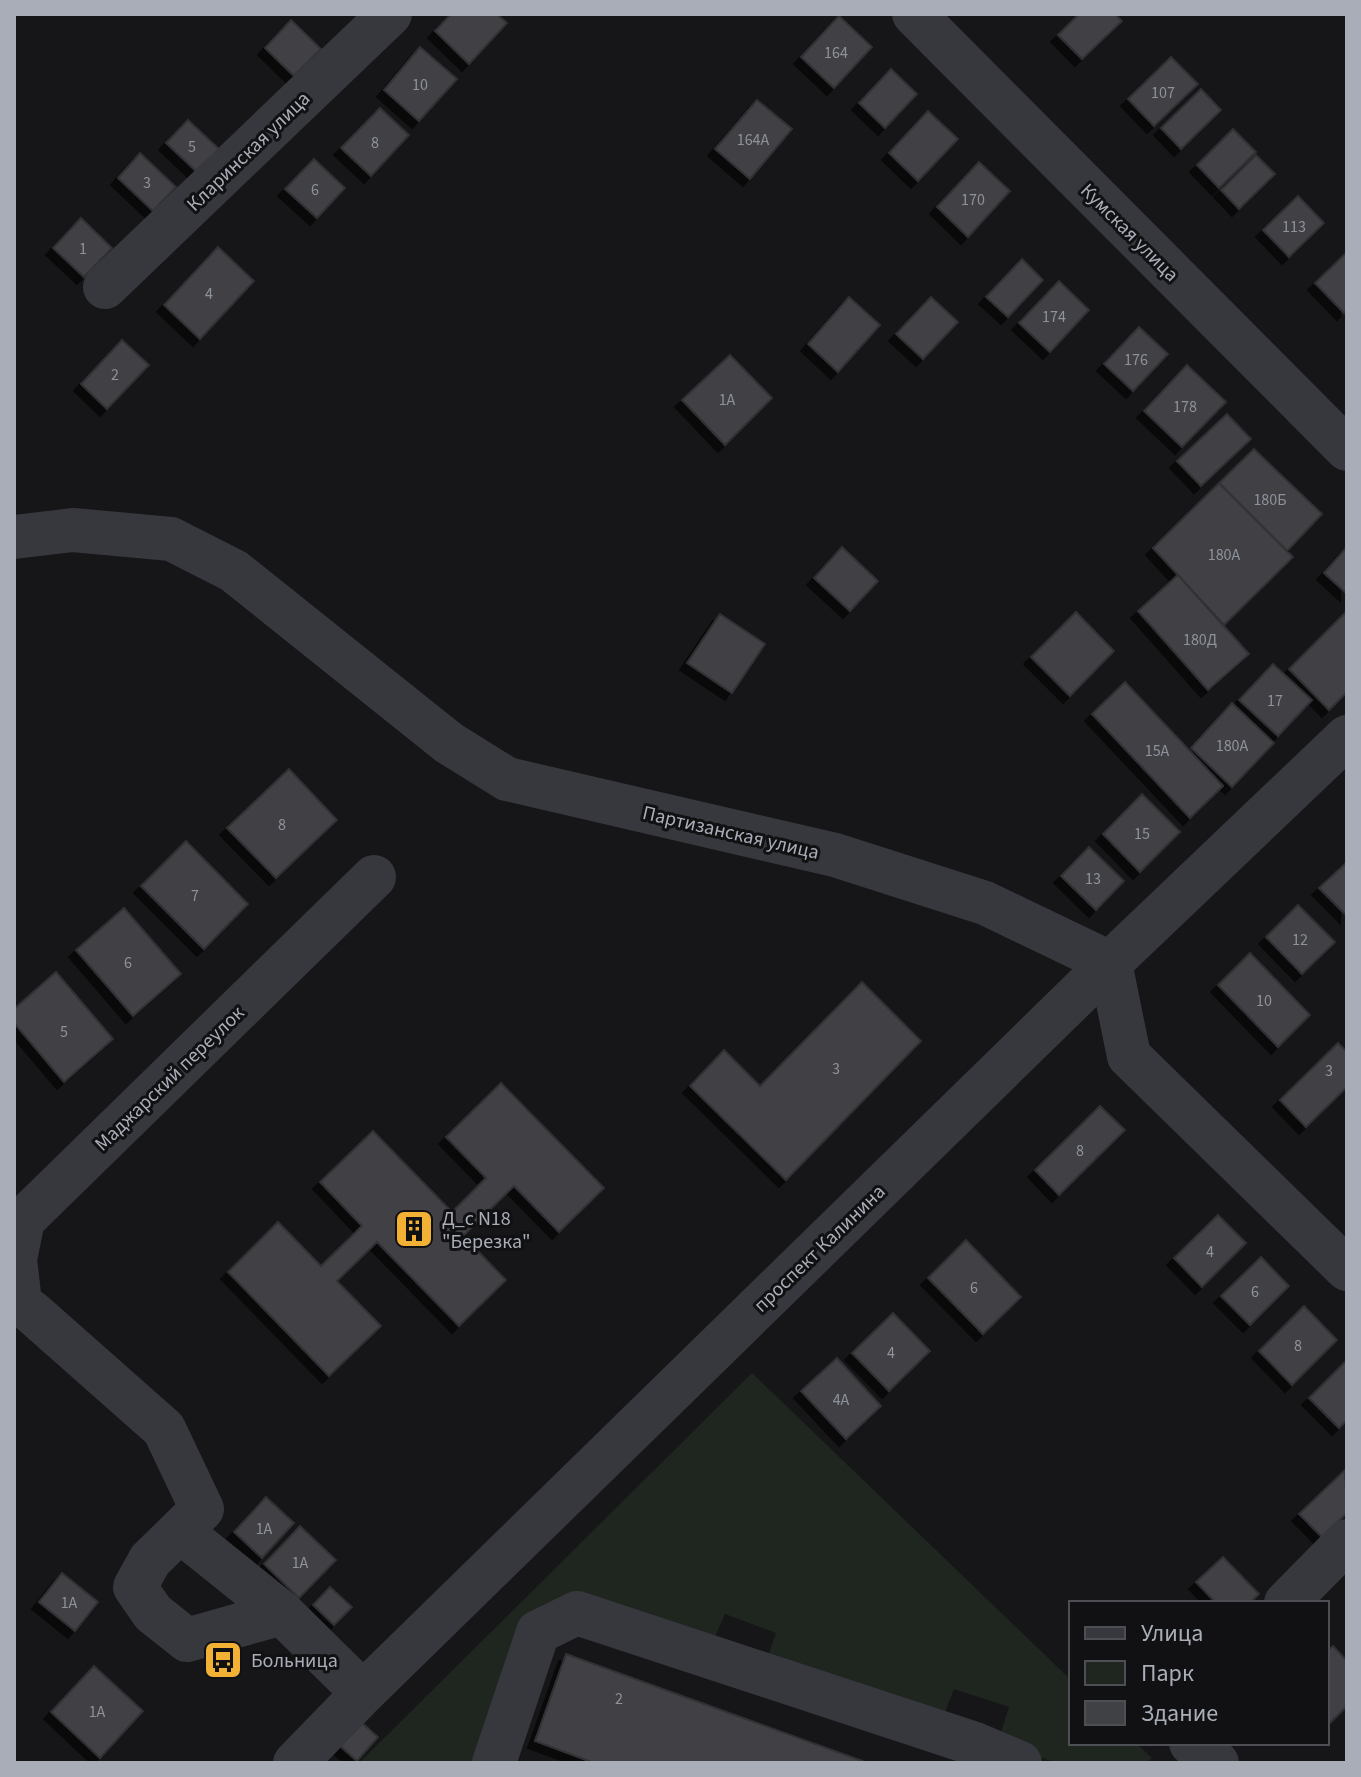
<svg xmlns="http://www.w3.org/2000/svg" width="1361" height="1777" viewBox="0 0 1361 1777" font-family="'Source Sans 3',sans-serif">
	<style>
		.green { fill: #1e261f }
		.building { fill: #404145; stroke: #303034; stroke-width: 2; filter: url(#shadow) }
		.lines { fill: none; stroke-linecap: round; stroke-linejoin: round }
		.minor { stroke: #37383d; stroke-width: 44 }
		.labels { text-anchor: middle; stroke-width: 6; stroke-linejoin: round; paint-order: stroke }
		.number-label { font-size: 16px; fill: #8e929b }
		.street-label { font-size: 20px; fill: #a8adb8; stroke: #111113 }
		.poi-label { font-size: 20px; fill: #a8adb8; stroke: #111113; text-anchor: start }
	</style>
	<defs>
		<filter id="shadow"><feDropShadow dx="-7" dy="7" stdDeviation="0" flood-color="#0009"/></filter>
	</defs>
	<rect width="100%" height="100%" fill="#161618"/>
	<path class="green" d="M752 1373 1071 1680V1743H1136L1152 1758 1146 1763H1056L998 1742 1009 1707 954 1689 942 1720 767 1659 776 1633 725 1614 713 1641 581 1595 476 1763H359Z"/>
	<path class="building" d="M451 14H497L507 23 469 64 435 31Z
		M1079 14H1115L1122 21 1082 59 1058 35Z
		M839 16 872 47 834 88 801 57Z
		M291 20 321 49 294 76 265 48Z
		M420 47 457 79 419 121 384 90Z
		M1171 57 1198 84 1154 126 1128 99Z
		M891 69 917 94 885 128 859 103Z
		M1201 89 1221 110 1181 149 1161 128Z
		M757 100 792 129 750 179 715 149Z
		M380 108 409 135 371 176 341 148Z
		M928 111 958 139 918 181 889 153Z
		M188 120 219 149 197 172 166 143Z
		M1233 129 1256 152 1219 188 1197 165Z
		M140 153 176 187 153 211 118 178Z
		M1256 155 1275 174 1239 209 1221 190Z
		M314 159 345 188 317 218 285 189Z
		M979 162 1010 191 968 237 937 207Z
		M1298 196 1324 223 1289 257 1263 230Z
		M81 218 112 248 84 277 53 248Z
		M218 247 254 281 200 339 164 305Z
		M1347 252V310L1344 313 1315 283Z
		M1022 259 1043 280 1008 317 986 297Z
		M1059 281 1089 310 1050 352 1019 323Z
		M849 297 880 325 838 372 808 344Z
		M931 297 958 322 923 359 896 334Z
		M1139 327 1168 354 1133 391 1104 364Z
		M122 340 149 365 107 409 81 384Z
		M730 355 772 398 725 445 682 400Z
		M1187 365 1226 402 1182 447 1144 411Z
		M1227 414 1251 439 1201 486 1177 461Z
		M1254 449 1322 514 1287 551 1219 483Z
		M1219 483 1293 557 1224 625 1153 548Z
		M842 547 878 581 850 611 814 578Z
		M1347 547V594L1324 573Z
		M1178 575 1249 654 1208 690 1138 611Z
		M1347 611V692L1329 710 1289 669Z
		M1076 612 1114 651 1070 696 1031 657Z
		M720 614 765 644 732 693 687 663Z
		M1273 664 1312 700 1278 736 1239 700Z
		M1125 682 1223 786 1190 818 1092 714Z
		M1232 703 1274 743 1232 787 1191 748Z
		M289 769 337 820 276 878 227 828Z
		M1142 794 1180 832 1140 872 1103 834Z
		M186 841 248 904 204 949 141 886Z
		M1089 847 1124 881 1096 910 1061 876Z
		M1347 862V916L1319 888Z
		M1298 905 1335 942 1302 974 1266 937Z
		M124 908 181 974 133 1016 76 950Z
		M1250 953 1310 1015 1278 1047 1218 985Z
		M56 972 113 1039 64 1082 14 1023V1009Z
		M862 982 921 1041 786 1180 690 1086 724 1050 760 1086Z
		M1338 1043 1347 1052V1087L1306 1127 1280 1100Z
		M501 1083 604 1188 559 1232 514 1186 463 1236 506 1280 459 1326 377 1242 337 1281 381 1326 329 1376 228 1272 278 1222 321 1266 362 1226 320 1182 373 1131 452 1212 486 1178 446 1137Z
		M1100 1106 1125 1130 1059 1195 1035 1170Z
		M1218 1215 1246 1243 1202 1287 1174 1258Z
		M966 1240 1021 1297 983 1334 928 1278Z
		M1261 1257 1289 1286 1250 1325 1221 1296Z
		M1304 1306 1337 1340 1292 1385 1259 1351Z
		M893 1313 930 1351 889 1391 852 1353Z
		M837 1358 881 1406 846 1439 801 1391Z
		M1347 1360V1420L1339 1428 1309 1398Z
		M1345 1470 1347 1513 1322 1537 1299 1514Z
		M266 1497 294 1523 262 1558 234 1532Z
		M300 1526 336 1560 299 1598 264 1564Z
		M1223 1557 1259 1594 1250 1603H1216L1196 1582Z
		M62 1573 98 1602 75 1631 39 1602Z
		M330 1587 352 1607 334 1625 313 1605Z
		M1333 1646 1347 1661V1706L1327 1726V1651Z
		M566 1654 868 1763H594L535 1741Z
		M94 1666 143 1711 100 1758 51 1712Z
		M353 1715 378 1737 357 1761 332 1739Z"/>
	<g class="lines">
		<path class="minor" d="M914 14 1347 449
			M105 287 390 14
			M14 537 73 530 171 539 234 571 449 743 507 779 835 855 985 903 1110 963 1129 1056 1347 1269
			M20 1303 15 1259 23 1220 374 877
			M14 1304 20 1303 34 1314 164 1429 202 1509 150 1560 135 1587 153 1613 187 1640 282 1613
			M180 1531 282 1613 363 1693
			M1286 1603 1347 1541
			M1191 1743 1217 1763
			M295 1763 363 1693 1110 963 1347 737
			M494 1763 538 1632 577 1613 975 1744 1020 1763"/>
	</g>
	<defs>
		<g id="building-square" transform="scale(2)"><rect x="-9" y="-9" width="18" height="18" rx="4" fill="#f2b134" stroke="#111113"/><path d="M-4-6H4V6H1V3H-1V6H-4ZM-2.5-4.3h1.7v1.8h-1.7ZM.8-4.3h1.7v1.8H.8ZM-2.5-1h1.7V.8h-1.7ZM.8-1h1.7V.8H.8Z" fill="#111"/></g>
		<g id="bus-square" transform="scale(2)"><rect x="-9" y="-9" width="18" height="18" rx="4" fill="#f2b134" stroke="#111113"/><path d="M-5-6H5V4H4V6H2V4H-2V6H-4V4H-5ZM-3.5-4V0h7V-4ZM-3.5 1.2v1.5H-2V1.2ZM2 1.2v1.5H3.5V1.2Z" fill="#111"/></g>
	</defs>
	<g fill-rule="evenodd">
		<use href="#building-square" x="414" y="1229"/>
		<use href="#bus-square" x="223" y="1660"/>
	</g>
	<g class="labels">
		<g class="number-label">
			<text x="836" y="58">164</text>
			<text x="420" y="90">10</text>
			<text x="1163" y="98">107</text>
			<text x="753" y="145">164А</text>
			<text x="375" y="148">8</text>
			<text x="192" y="152">5</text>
			<text x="147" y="188">3</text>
			<text x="315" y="195">6</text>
			<text x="973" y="205">170</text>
			<text x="1294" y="232">113</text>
			<text x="83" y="254">1</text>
			<text x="209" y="299">4</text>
			<text x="1054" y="322">174</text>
			<text x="1136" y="365">176</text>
			<text x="115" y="380">2</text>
			<text x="727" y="405">1А</text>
			<text x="1185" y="412">178</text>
			<text x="1270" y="505">180Б</text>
			<text x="1224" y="560">180А</text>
			<text x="1200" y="645">180Д</text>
			<text x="1275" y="706">17</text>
			<text x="1232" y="751">180А</text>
			<text x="1157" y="756">15А</text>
			<text x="282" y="830">8</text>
			<text x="1142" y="839">15</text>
			<text x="1093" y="884">13</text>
			<text x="195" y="901">7</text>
			<text x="1300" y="945">12</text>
			<text x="128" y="968">6</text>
			<text x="1264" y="1006">10</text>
			<text x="64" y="1037">5</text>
			<text x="836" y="1074">3</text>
			<text x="1329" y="1076">3</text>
			<text x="1080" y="1156">8</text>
			<text x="1210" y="1257">4</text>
			<text x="974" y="1293">6</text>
			<text x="1255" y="1297">6</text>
			<text x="1298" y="1351">8</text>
			<text x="891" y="1358">4</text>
			<text x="841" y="1405">4А</text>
			<text x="264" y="1534">1А</text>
			<text x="300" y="1568">1А</text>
			<text x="69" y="1608">1А</text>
			<text x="619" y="1704">2</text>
			<text x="97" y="1717">1А</text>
		</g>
		<g class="street-label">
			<text transform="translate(248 151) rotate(-44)" y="7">Кларинская улица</text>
			<text transform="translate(1130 232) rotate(45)" y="7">Кумская улица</text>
			<text transform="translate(731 832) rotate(13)" y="7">Партизанская улица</text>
			<text transform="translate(169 1078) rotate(-44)" y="7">Маджарский переулок</text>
			<text transform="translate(819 1248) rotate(-44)" y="7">проспект Калинина</text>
		</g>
		<g class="poi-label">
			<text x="442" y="1225">Д_с N18<tspan x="442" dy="23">"Березка"</tspan></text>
			<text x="251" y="1667">Больница</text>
		</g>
	</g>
	<rect width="1361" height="1777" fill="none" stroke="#a8adb8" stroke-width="32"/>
	<rect x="1069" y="1601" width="260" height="144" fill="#111113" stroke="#4d4f55" stroke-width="2"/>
	<rect x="1085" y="1627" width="40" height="12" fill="#37383d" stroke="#4d4f55" stroke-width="2"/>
	<text x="1141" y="1641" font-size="24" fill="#a8adb8">Улица</text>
	<rect x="1085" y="1661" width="40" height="24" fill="#1e261f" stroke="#4d4f55" stroke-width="2"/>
	<text x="1141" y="1681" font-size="24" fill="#a8adb8">Парк</text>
	<rect x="1085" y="1701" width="40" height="24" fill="#404145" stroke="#4d4f55" stroke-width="2"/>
	<text x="1141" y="1721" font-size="24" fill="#a8adb8">Здание</text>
</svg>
